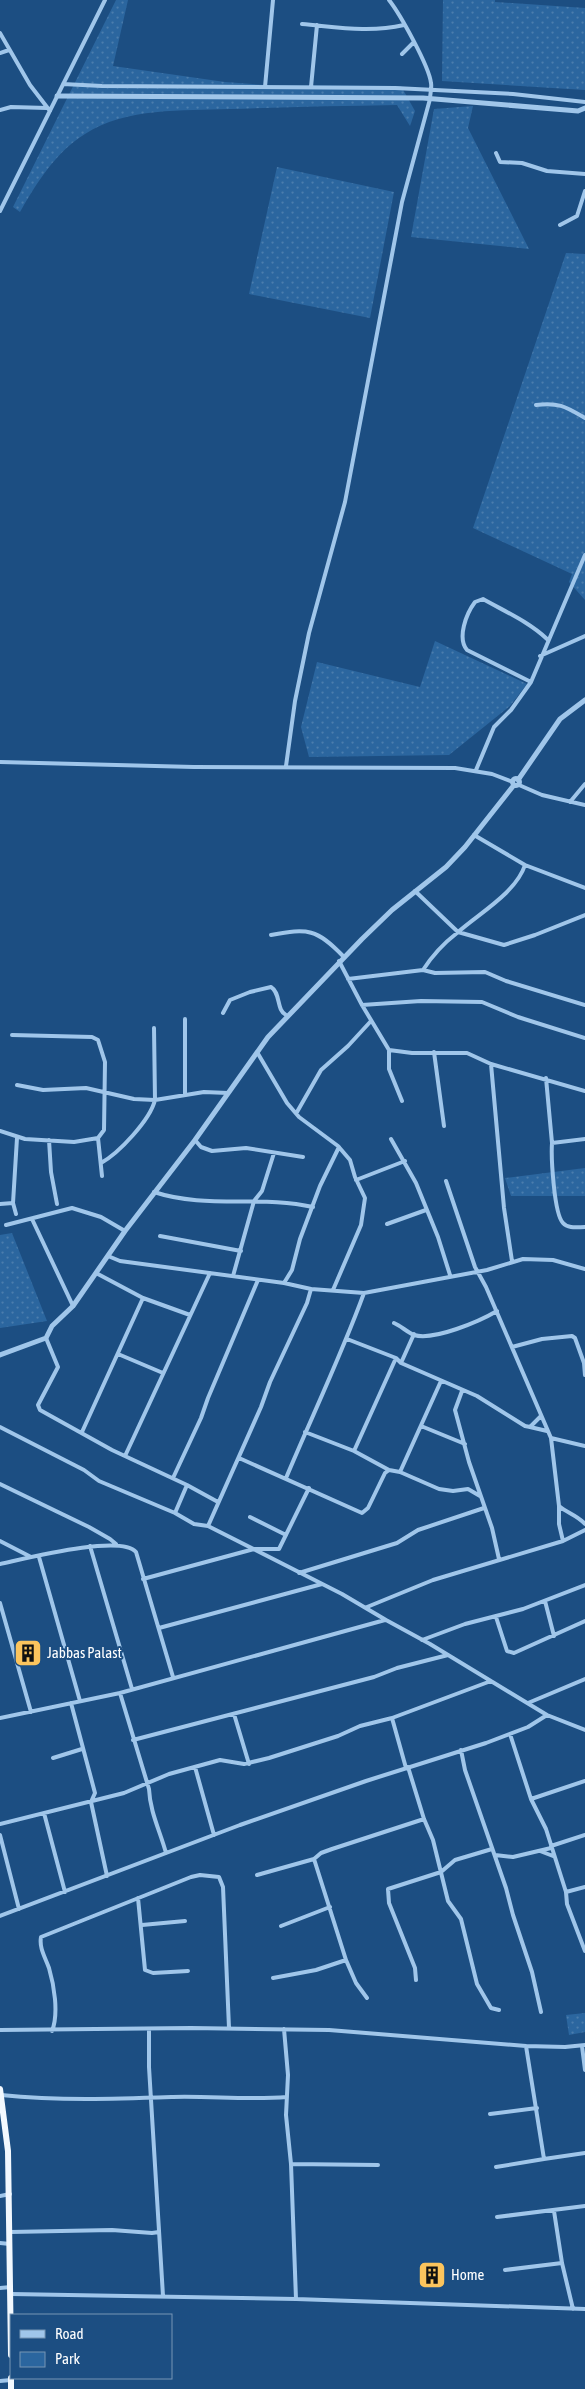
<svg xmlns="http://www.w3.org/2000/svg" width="585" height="2389" viewBox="0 0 585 2389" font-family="'Asap Condensed',sans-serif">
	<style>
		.green { fill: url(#green-dots) }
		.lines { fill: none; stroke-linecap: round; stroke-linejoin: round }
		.minor { stroke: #a0c6ea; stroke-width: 4 }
		.tertiary { stroke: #a0c6ea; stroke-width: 5 }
		.trunk { stroke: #f2f8fe; stroke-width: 6 }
		.labels { text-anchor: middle; stroke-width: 4; stroke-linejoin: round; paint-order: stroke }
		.poi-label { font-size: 15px; fill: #fff; stroke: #1c4e82; text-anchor: start }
	</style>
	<defs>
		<pattern id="green-dots" width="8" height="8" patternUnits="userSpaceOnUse" patternTransform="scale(1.25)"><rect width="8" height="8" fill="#2b669f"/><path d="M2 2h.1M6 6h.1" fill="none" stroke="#4b7dad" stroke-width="1.8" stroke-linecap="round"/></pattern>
	</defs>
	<rect width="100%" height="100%" fill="#1c4e82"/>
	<path class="green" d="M116 0H128L113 66 225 82 265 85 401 86 415 111 410 126 397 105C341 106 286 107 230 109 182 111 127 107 85 134 56 152 37 182 20 212L13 207Z
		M443 0H495V2L585 8V90L442 81Z
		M473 106 468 128 529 249 411 237 434 109Z
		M277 167 394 192 370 318 249 294Z
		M566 253 585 254V600L569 582 572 574 473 528Z
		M435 641 527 684 510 706 449 755 309 757 301 727 317 662 420 687Z
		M585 1168V1196H511L505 1178Z
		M12 1233 47 1321 0 1328V1235Z
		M585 2013V2032L569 2035 566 2015Z"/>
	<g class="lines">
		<path class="minor" d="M302 24C337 27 369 33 404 25
			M0 33 30 85 50 111
			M0 53 9 50
			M402 54 413 43
			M63 84 102 86 395 88 513 94 585 102
			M265 87 273 0
			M311 87 317 25
			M0 110 11 107 47 108
			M496 153 500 162 522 163 547 171 585 174
			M0 211 105 0
			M560 225 577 216 585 191
			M536 405C559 402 566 407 585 418
			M540 656 585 636
			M531 682 467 650C457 638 466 614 475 602L483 599C506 612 529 622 547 639
			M0 762 194 767 455 768 492 774 513 782
			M286 766 295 701 309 633 345 502 402 202 430 99C430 94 432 88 431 83 429 66 400 14 389 0
			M476 770 494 727 511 710 531 682 585 555
			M519 785 542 795 585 805
			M570 802 585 784
			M474 835 525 865 585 888
			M415 891 458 932 504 945 535 935 585 915
			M271 935C308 928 317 929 343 956
			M339 961 362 1005 389 1050 412 1053H467L491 1064 585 1091
			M423 970C432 956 444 943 457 933 478 914 516 893 525 865
			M348 979 423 970 435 973 485 972 506 981 585 1005
			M362 1005 421 1001 482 1002 518 1017 585 1038
			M223 1013 230 1000 250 992 271 987C281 993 276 1010 286 1015
			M389 1050V1069L402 1101
			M257 1052 287 1103 299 1117 338 1146 350 1160 355 1177 365 1198 361 1225 333 1290
			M434 1052 444 1126
			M491 1064 504 1208 512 1261
			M546 1078 552 1143 585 1139
			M17 1085 43 1090 86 1088 134 1099 155 1100 204 1092 228 1093
			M185 1095V1019
			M297 1112 321 1070 348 1046 371 1021
			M0 1131 25 1139 74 1142 98 1138 104 1130 105 1062 98 1040 92 1037 12 1035
			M98 1138 102 1176
			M391 1139 416 1183 438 1237 450 1275
			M49 1140 51 1172 57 1204
			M195 1140 201 1147 212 1151 246 1148 303 1157
			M552 1143C551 1157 554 1214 563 1223 568 1229 578 1227 585 1227
			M101 1163C119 1153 150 1120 155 1100L154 1028
			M356 1180 405 1161
			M446 1181 475 1267 486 1287 551 1438 559 1506C567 1513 577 1515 585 1524
			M154 1192C205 1209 261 1195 313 1207
			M0 1204 13 1203
			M16 1214 13 1203 17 1138
			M32 1219 73 1306
			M387 1224 426 1210
			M6 1225 72 1208 101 1217 125 1231
			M160 1236 241 1251
			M108 1256 120 1261 284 1283 311 1289 364 1293 487 1270 523 1259 553 1260 585 1269
			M96 1273 143 1298 190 1315
			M233 1276 254 1201 262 1191 274 1153
			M284 1283 292 1270 300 1239 320 1186 339 1147
			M394 1323C401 1326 407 1332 414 1335 434 1341 480 1321 497 1311
			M46 1338 58 1367 38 1405 40 1410 112 1450 187 1485 218 1502
			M347 1339 396 1358 401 1363 477 1396 525 1426 530 1427 541 1416
			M512 1347 542 1339 572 1336 575 1338 584 1363 585 1375
			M118 1354 163 1373
			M401 1363 414 1334
			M462 1391 455 1410 469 1462 492 1528 499 1559
			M421 1426 465 1444
			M0 1427 84 1470 99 1481 175 1513 194 1524 208 1526 342 1594 386 1620 430 1644 547 1715 585 1730
			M530 1427 547 1431
			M82 1432 143 1298
			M305 1432 354 1451 389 1470 400 1472 441 1381
			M551 1438 585 1446
			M354 1451 396 1358
			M125 1456 210 1273
			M239 1458 362 1513 368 1508 385 1473 389 1470
			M400 1472 439 1489 453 1491 468 1489 480 1496
			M173 1478 201 1418 208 1398 258 1280
			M286 1478C312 1416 341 1356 364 1293
			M0 1484 89 1527 110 1539 116 1544
			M559 1506V1524L563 1541
			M175 1513 187 1485
			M250 1517 286 1535
			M208 1526 261 1407 270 1382 307 1303 311 1289
			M0 1541 31 1557
			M90 1546 132 1689
			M39 1557 80 1701
			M0 1564C24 1559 120 1534 136 1552L173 1677
			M299 1573 397 1543 418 1530 484 1508
			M143 1579 254 1549H279L309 1488
			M545 1601 554 1636
			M0 1603 31 1712
			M367 1607 433 1580 563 1541 585 1530
			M496 1617 507 1651 514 1653 585 1621
			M159 1628 322 1584
			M422 1640 465 1624 523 1609 585 1585
			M120 1693 149 1789C150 1812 160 1831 166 1853
			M71 1703 95 1793 91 1802 107 1876
			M528 1703 585 1679
			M234 1714 249 1764
			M0 1718 120 1693 385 1620
			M392 1718 406 1768
			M510 1734 531 1799 546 1829 566 1892 567 1904 585 1951
			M133 1740 374 1677 397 1668 448 1655
			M461 1750 465 1770 506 1888 513 1915 532 1972 541 2012
			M53 1758 82 1749
			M195 1767 214 1835
			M408 1767 424 1819 433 1840 448 1901 461 1919 477 1984 491 2008 499 2010
			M531 1799 585 1781
			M44 1813 65 1892
			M0 1824 124 1793 169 1774 220 1760 244 1764 269 1758 338 1736 360 1726 392 1718 491 1681
			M0 1835 19 1909
			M551 1846 585 1835
			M540 1851 553 1856
			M495 1855 513 1857 551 1848
			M314 1859 346 1960 356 1983 367 1998
			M257 1875 314 1859 321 1853 332 1849 424 1819
			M566 1892 585 1887
			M138 1898 145 1970 153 1973 188 1971
			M0 1916 240 1825 366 1781 486 1743 528 1727 547 1715
			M142 1925 185 1921
			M281 1926 330 1907
			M273 1978 316 1970 346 1960
			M416 1980 415 1968 389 1903 388 1889 441 1872 455 1860 492 1849
			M149 2029V2067L163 2296
			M284 2029 288 2075 286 2115 291 2164 296 2299
			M0 2030 191 2028 329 2030 526 2046 544 2159 585 2153
			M52 2031C59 2013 54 1985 49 1968 45 1957 39 1948 41 1937L191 1877 200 1875 219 1877 223 1887 229 2028
			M526 2046 565 2047 585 2045
			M582 2046 585 2070
			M1 2095C59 2101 115 2099 173 2097 211 2096 249 2100 287 2097
			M490 2114 537 2108
			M291 2164 378 2165
			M496 2167 544 2159
			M0 2196 10 2194
			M554 2211 562 2263 573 2309
			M497 2217 585 2206
			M10 2232 112 2230 152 2233 159 2232
			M0 2243 10 2244
			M505 2270 562 2263
			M0 2288 11 2287
			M11 2294 296 2299 585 2309
			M0 2381 11 2380"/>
		<path class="tertiary" d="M57 96 423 98 578 111 585 108
			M512.5 782a3.5 3.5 0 1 1 7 0a3.5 3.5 0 1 1-7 0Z
			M518 780 560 719 585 700
			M0 1355 46 1338 52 1326 73 1306 125 1231 195 1140 268 1037 362 939 392 910 446 867 465 847 514 785"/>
		<path class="trunk" d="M0 2089 8 2151 11 2355
			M11 2389V2378"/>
	</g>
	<defs>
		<g id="building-square" transform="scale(1.4375)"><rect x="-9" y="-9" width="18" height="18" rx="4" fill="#fbc45d" stroke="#1c4e82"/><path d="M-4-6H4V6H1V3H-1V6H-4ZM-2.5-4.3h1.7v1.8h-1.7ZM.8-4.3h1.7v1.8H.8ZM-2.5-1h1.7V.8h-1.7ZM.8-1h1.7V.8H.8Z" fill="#111"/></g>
	</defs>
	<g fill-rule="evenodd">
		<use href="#building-square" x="28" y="1653"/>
		<use href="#building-square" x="432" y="2275"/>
	</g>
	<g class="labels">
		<g class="poi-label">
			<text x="47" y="1658">Jabbas Palast</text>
			<text x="451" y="2280">Home</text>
		</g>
	</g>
	<rect x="10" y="2314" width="162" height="65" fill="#1c4e82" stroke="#7795b4"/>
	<rect x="20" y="2330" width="25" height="8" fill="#a0c6ea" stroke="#7795b4"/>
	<text x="55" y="2339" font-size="15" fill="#ffffff">Road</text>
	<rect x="20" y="2352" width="25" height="15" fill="#2b669f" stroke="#7795b4"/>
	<text x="55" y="2364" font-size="15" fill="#ffffff">Park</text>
</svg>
